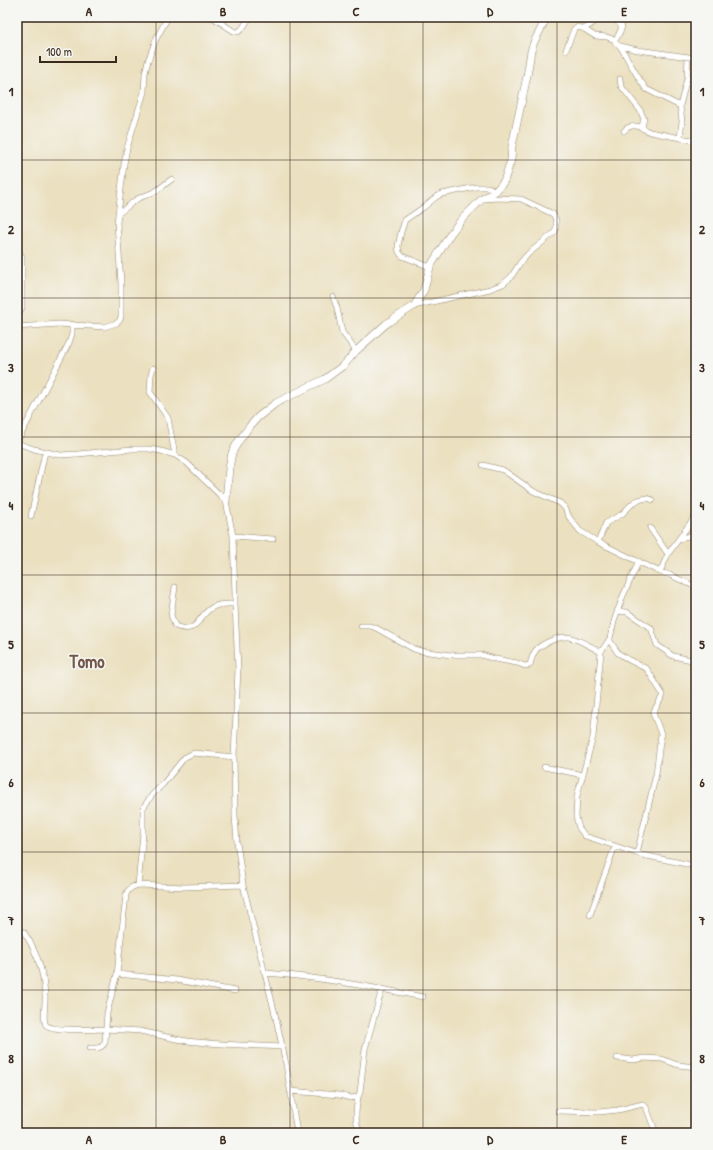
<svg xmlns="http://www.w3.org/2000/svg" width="713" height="1150" viewBox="0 0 713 1150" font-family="'Patrick Hand',sans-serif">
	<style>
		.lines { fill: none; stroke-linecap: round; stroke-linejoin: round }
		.street-casing { stroke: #93856e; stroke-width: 6 }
		.secondary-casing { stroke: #93856e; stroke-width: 8 }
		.street { stroke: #fff; stroke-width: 5 }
		.secondary { stroke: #fff; stroke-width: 7 }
		.grid { fill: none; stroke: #3b2a1e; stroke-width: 1; stroke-opacity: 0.55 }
		.labels { text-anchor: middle; stroke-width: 3; stroke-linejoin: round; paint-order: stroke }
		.district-label { font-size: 18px; font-weight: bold; fill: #74584a; stroke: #f6f6f2 }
		.neatline { fill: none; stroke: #3b2a1e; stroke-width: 1.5 }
		.grid-label { font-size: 13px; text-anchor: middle; font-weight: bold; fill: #3b2a1e }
	</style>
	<rect width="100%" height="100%" fill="#f6f6f2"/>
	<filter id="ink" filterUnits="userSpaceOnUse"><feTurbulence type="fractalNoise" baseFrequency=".025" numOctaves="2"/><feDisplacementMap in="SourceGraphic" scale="8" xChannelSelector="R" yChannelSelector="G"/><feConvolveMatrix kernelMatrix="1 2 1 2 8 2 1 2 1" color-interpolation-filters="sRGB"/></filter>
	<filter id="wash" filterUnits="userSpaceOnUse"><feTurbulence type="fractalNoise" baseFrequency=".012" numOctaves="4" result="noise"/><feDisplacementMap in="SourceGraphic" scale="16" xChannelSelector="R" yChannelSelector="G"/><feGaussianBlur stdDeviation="0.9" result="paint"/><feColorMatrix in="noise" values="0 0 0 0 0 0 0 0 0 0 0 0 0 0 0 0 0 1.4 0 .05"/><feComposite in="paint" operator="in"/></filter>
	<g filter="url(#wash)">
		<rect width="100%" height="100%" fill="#ebe0bf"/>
	</g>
	<g filter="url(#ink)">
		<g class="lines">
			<g class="street-casing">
				<path id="street" d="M212 17 235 32H238L242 29 250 17
					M605 17C614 18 617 20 622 27L618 36 615 40
					M584 29 602 17
					M620 46 638 77 646 89 680 106
					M566 50 574 29 578 27 584 29 595 36 607 37 615 40V43L620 46 638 50 696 58
					M620 79 621 86 640 110 644 119 642 126 644 129
					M624 131 627 128 632 126H637L650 132 696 141
					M680 138 682 121 680 106 687 78 688 57
					M118 214 137 199 156 191 172 179
					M17 248 22 257V308L17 315
					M430 267 402 256 399 252 398 246 401 232 405 220 424 207 436 197 442 194 476 187H488L496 191
					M333 297 337 308 342 332 356 351
					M414 306 490 289 503 284 511 277 520 263 528 254 555 232 556 229V220L553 214 534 205 521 199 498 198 483 199
					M17 327 59 324 104 327 117 323 120 320 121 316V283L117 223 124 164 127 148 144 92 145 73 148 61 156 39 168 17
					M153 368 151 375 150 392 168 418 175 455
					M17 442 69 343 72 334V324
					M17 443 34 449 60 455 78 454 132 449H149L161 451 175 455 187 463 226 501 233 536 235 595V604L238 669 234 757 235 816 237 842 243 885 275 1014 286 1064 297 1133
					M483 465 503 470 533 491 560 503 565 508 569 517 580 531 598 542 660 572 670 575 696 587
					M31 516 45 452
					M650 528 668 554
					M233 536 273 539
					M678 540 696 533
					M598 542 606 523 622 514 633 503 638 500 647 498 653 500
					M639 561 623 596 615 618 610 638 601 652 593 737 577 796 576 817 579 828 585 836 642 855 696 866
					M660 572 668 554 696 515
					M175 587 171 615 175 626C199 636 197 615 213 607 220 603 228 604 235 604
					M617 611 627 612 651 628 657 645 673 656 696 661
					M361 626H370L376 628 414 649 421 651 451 655H481L495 659 517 663 525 666 530 665C531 660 533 654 536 650 541 644 559 636 567 637 576 637 593 648 601 652
					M610 638V641L618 653 629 660 647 669 663 695 653 713 661 734 656 774 637 853
					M544 767 583 775
					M138 885 143 833V808L152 795 163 784 185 757 194 753 234 757
					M590 915 615 846
					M17 930 24 932C27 938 31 942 33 948 40 962 44 979 45 995 46 1002 42 1020 46 1025 53 1032 95 1029 106 1029 117 1030 129 1030 140 1031 156 1034 172 1039 188 1041 219 1045 251 1045 282 1047
					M265 973C319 977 371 987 423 997
					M117 974 177 980 235 991
					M90 1048C96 1048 102 1049 105 1042L107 1013 117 974 126 895C128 889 131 887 138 885L185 887 243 885
					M617 1058 633 1060 644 1058 662 1059 678 1065 696 1067
					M290 1091 339 1095 351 1098 358 1097 360 1092 365 1049 382 989
					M358 1097C356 1111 354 1119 360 1133
					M558 1111 599 1112 618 1110 643 1104 646 1107 656 1133"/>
			</g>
			<g class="secondary-casing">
				<path id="secondary" d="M226 501 229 468 232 453 238 442 249 427 258 417 276 403 304 389 325 379 344 365 356 351 386 324 403 313 414 306 424 290 430 267 451 233 462 219 482 199 496 191 504 181 511 160 512 146 527 76 531 51 534 42 547 17"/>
			</g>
			<use href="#street" class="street"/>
			<use href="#secondary" class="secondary"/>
		</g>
	</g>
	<path class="grid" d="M156 17V1133M290 17V1133M423 17V1133M557 17V1133M17 160H696M17 298H696M17 437H696M17 575H696M17 713H696M17 852H696M17 990H696"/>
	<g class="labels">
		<g class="district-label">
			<text x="87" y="668">Tomo</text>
		</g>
	</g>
	<rect width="713" height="1150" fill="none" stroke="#f6f6f2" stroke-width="44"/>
	<path d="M40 56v6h76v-6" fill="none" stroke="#3b2a1e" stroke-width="2"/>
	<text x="46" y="56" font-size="12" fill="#3b2a1e" stroke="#f6f6f2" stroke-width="3" paint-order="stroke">100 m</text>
	<rect x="22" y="22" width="669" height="1106" class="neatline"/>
	<g class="grid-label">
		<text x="89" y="16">A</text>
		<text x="223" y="16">B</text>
		<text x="356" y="16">C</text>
		<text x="490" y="16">D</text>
		<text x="624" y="16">E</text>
		<text x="11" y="96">1</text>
		<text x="702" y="96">1</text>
		<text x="11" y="234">2</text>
		<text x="702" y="234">2</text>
		<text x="11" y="372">3</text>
		<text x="702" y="372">3</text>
		<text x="11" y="510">4</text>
		<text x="702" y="510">4</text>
		<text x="11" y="649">5</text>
		<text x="702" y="649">5</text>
		<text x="11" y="787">6</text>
		<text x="702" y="787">6</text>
		<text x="11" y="925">7</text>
		<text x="702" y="925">7</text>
		<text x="11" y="1063">8</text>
		<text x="702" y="1063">8</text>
		<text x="89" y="1144">A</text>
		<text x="223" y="1144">B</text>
		<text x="356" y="1144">C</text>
		<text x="490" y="1144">D</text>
		<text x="624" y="1144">E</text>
	</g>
</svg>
